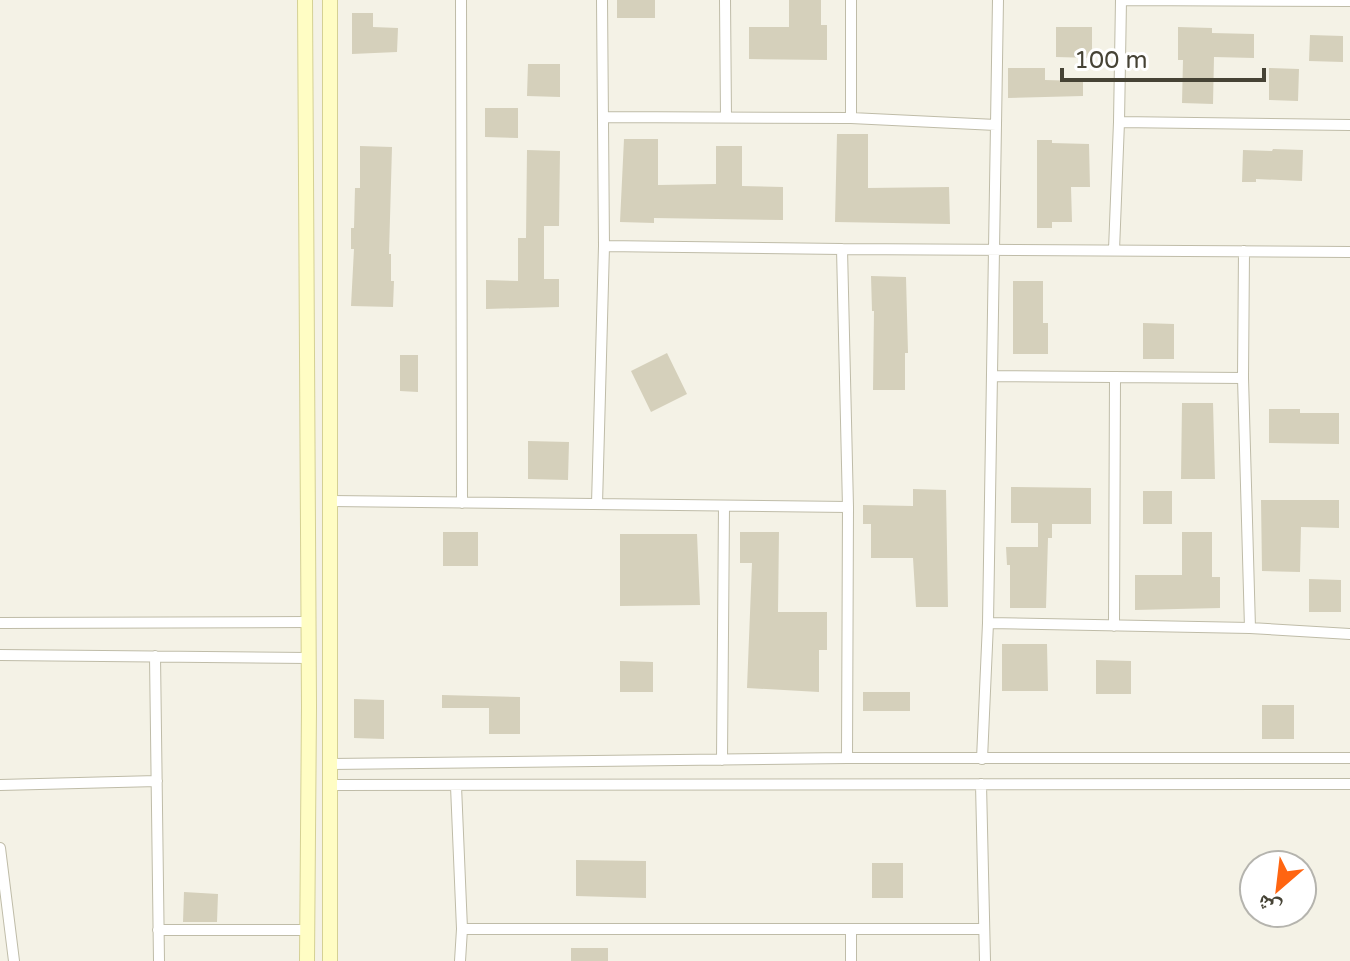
<svg xmlns="http://www.w3.org/2000/svg" width="1350" height="961" viewBox="0 0 1350 961" font-family="'Varela Round','Noto Naskh Arabic',sans-serif">
	<style>
		.building { fill: #d5d0bb }
		.lines { fill: none; stroke-linecap: round; stroke-linejoin: round }
		.street-casing { stroke: #bfbca8; stroke-width: 12 }
		.secondary-casing { stroke: #d5d194; stroke-width: 16 }
		.street { stroke: #fff; stroke-width: 10 }
		.secondary { stroke: #fffdc4; stroke-width: 14 }
	</style>
	<rect width="100%" height="100%" fill="#f4f2e6"/>
	<path class="building" d="M617 0H655V18H617Z
		M789 0H821V25H827V60L749 59V27H789Z
		M352 13H373V27L398 28 397 52 352 54Z
		M1056 27H1092V58L1056 57Z
		M1178 27 1212 28V33L1254 34V58L1214 57 1213 104 1182 103 1183 60H1178Z
		M1310 35 1343 36V62L1309 61Z
		M528 64H560V97L527 96Z
		M1008 68H1045V80L1083 81V96L1008 98Z
		M1269 68 1299 69 1298 101 1269 100Z
		M485 108H518V138L485 137Z
		M837 134H868V188L949 187 950 224 835 222Z
		M624 139H658V185L716 184V146H742V186L783 187V220L654 218V223L620 222Z
		M1037 140H1052V143L1089 144 1090 187H1071L1072 222H1052V228H1037Z
		M360 146 392 147 389 254H391V281H394L393 307 351 306 354 249H351V228H354L355 188H360Z
		M1273 149 1303 150 1302 181 1256 179V182H1242L1243 150 1272 151Z
		M527 150 560 151 559 226H544V279H559V307L486 309V280L518 281V238H526Z
		M871 276 906 277 908 353H905V390H873L874 311H872Z
		M1013 281H1043V323H1048V354H1013Z
		M1143 323 1174 324V359H1143Z
		M667 353 687 394 651 412 631 371Z
		M400 355H418V392L400 391Z
		M1182 403H1213L1215 479H1181Z
		M1269 409H1300V413H1339V444L1269 443Z
		M528 441 569 442 568 480 528 479Z
		M1011 487 1091 488V524H1052V538H1048L1046 608H1010V565H1007L1006 547H1038V523H1011Z
		M913 489 946 490 948 607H916L913 558H871V524H863V505L913 506Z
		M1143 491H1172V524H1143Z
		M1261 500H1339V528L1301 527 1300 572 1262 571Z
		M443 532H478V566H443Z
		M740 532H779L778 612H827V650H819V692L747 688 752 563H740Z
		M1182 532H1212V577H1220V608L1135 610V575H1182Z
		M620 534H697L700 605 620 606Z
		M1309 579 1341 580V612H1309Z
		M1002 644H1047L1048 691H1002Z
		M1096 660 1131 661V694H1096Z
		M620 661 653 662V692H620Z
		M863 692H910V711H863Z
		M442 695 520 697V734H489V708H442Z
		M354 699 384 700V739L354 738Z
		M1262 705H1294V739H1262Z
		M576 860 646 861V898L576 896Z
		M872 863H903V898H872Z
		M184 892 218 894 217 922H183Z
		M571 948H608V961H571Z"/>
	<g class="lines">
		<g class="street-casing">
			<path id="street" d="M461 0 462 503
				M602 0 604 246 842 249 848 507 847 758
				M725 0 726 117
				M851 0V118L996 125
				M1350 1 1121 0 1119 122 1350 125
				M603 117 851 118
				M842 249 1350 252
				M1114 250 1119 122
				M1243 378 1244 251
				M331 501 848 507
				M597 504 604 246
				M0 623 308 622
				M988 623 1250 628 1243 378 992 376
				M1114 626 1115 377
				M1250 628 1350 634
				M0 655 308 658
				M155 656 159 961
				M982 759 988 623 998 0
				M722 760 724 506
				M331 764 847 758H1350
				M981 784 985 961
				M0 785 157 781
				M330 785 1350 784
				M456 786 462 929 460 961
				M0 848 14 961
				M462 929H984
				M851 929V961
				M158 930H307"/>
		</g>
		<g class="secondary-casing">
			<path id="secondary" d="M305 0 309 707 307 961
				M330 961V0"/>
		</g>
		<use href="#street" class="street"/>
		<use href="#secondary" class="secondary"/>
	</g>
	<g transform="translate(1278 889) rotate(208)"><circle r="38" fill="#ffffff" stroke="#b5b4ae" stroke-width="2"/>
	<path d="M0-6L14 30L0 20L-14 30Z" fill="#ff6511"/>
	<text y="-12" font-size="22" font-weight="bold" text-anchor="middle" fill="#464335">ش</text>
	</g>
	<path d="M1062 68v12h202v-12" fill="none" stroke="#464335" stroke-width="4"/>
	<text x="1074" y="68" font-size="24" fill="#464335" stroke="#ffffff" stroke-width="6" paint-order="stroke">100 m</text>
</svg>
